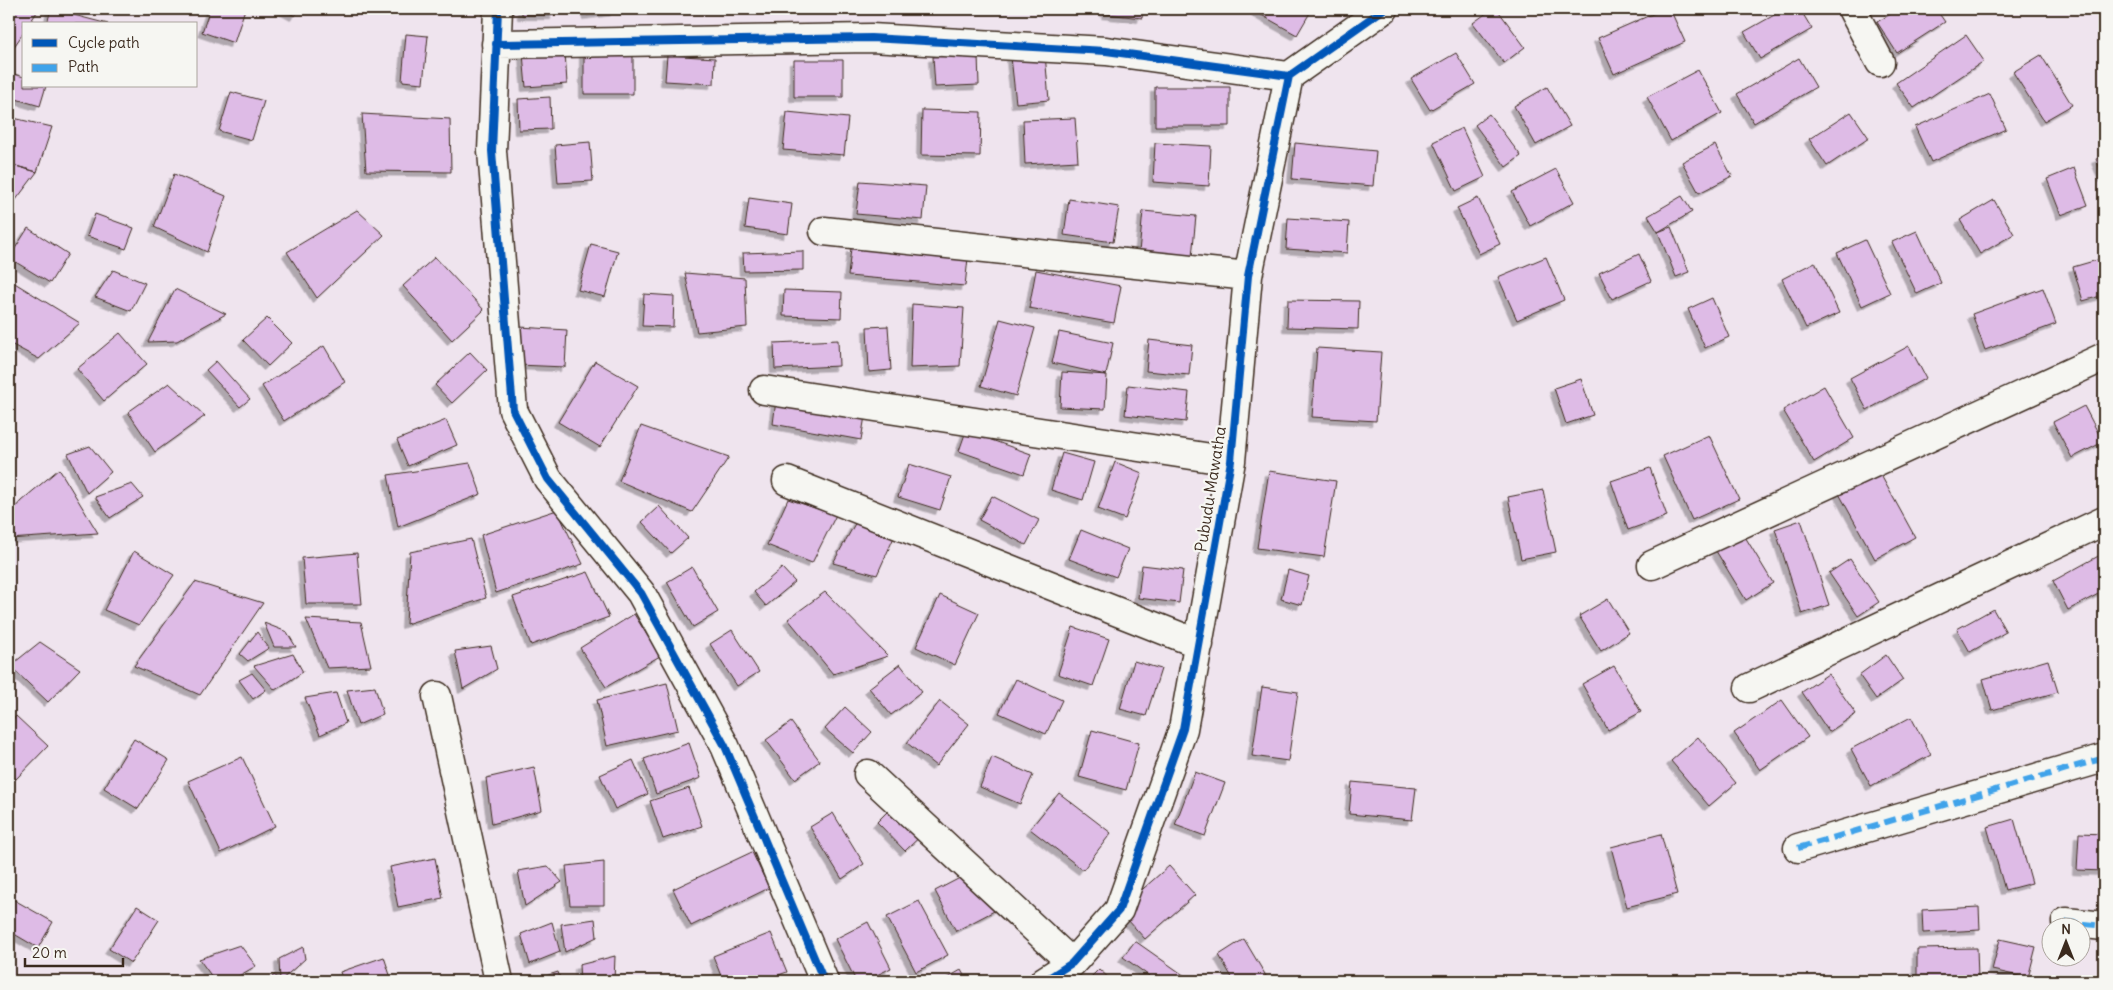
<svg xmlns="http://www.w3.org/2000/svg" width="2113" height="990" viewBox="0 0 2113 990" font-family="Delius,sans-serif">
	<style>
		.building { fill: #debbe6; stroke: #3b2a1e; filter: url(#shadow) }
		.lines { fill: none; stroke-linecap: round; stroke-linejoin: round }
		.minor-casing { stroke: #3b2a1e; stroke-width: 31 }
		.minor { stroke: #f6f6f2; stroke-width: 28 }
		.quiet { stroke: #3fa3ea; stroke-width: 6; stroke-dasharray: 12 6; stroke-linecap: butt }
		.cycleway-casing { stroke: #f6f6f2; stroke-width: 11 }
		.cycleway { stroke: #0057b8; stroke-width: 8 }
		.labels { text-anchor: middle; stroke-width: 4.5; stroke-linejoin: round; paint-order: stroke }
		.street-label { font-size: 16px; fill: #3b2a1e; stroke: #f6f6f2 }
	</style>
	<defs>
		<filter id="shadow"><feDropShadow dx="-4.5" dy="4.5" stdDeviation="0" flood-color="#0004"/></filter>
	</defs>
	<rect width="100%" height="100%" fill="#efe4ee"/>
	<filter id="ink" filterUnits="userSpaceOnUse"><feTurbulence type="fractalNoise" baseFrequency=".02" numOctaves="2"/><feDisplacementMap in="SourceGraphic" scale="10" xChannelSelector="R" yChannelSelector="G"/><feConvolveMatrix kernelMatrix="1 2 1 2 8 2 1 2 1" color-interpolation-filters="sRGB"/></filter>
	<g filter="url(#ink)">
		<path class="building" d="M9 9H39L29 24H24V32L9 54Z
			M51 9 108 24H47Z
			M210 9H245L234 43 202 32Z
			M282 9H299L295 16Z
			M522 9H555V15H522Z
			M586 9H615V11L587 15Z
			M1106 9H1143L1142 18 1106 14Z
			M1258 9H1307L1311 11 1297 35 1256 12Z
			M1492 9H1497L1525 47 1504 63 1473 23Z
			M1664 9H1670L1685 42 1614 74 1598 38Z
			M1785 9H1800L1812 29 1760 59 1744 32Z
			M1899 9H1936L1945 22 1897 53 1877 22Z
			M406 34 428 36 423 83 402 81Z
			M1966 35 1984 61 1914 108 1896 83Z
			M565 51 567 84 526 87 523 54Z
			M584 53H633V94H584Z
			M1456 53 1475 84 1430 110 1411 79Z
			M1045 54 1049 100 1016 103 1011 57Z
			M667 55 715 58 714 84 665 81Z
			M978 55 979 85 935 87 933 57Z
			M2041 55 2072 105 2044 121 2013 72Z
			M1799 58 1816 87 1754 123 1737 94Z
			M794 60H843V97H794Z
			M1698 70 1722 113 1671 141 1647 97Z
			M11 73 24 77V86H46L40 106 9 97Z
			M1155 87H1230V126H1155Z
			M1547 87 1570 126 1536 145 1514 106Z
			M231 92 264 101 252 140 219 131Z
			M1990 94 2006 129 1931 162 1915 127Z
			M550 97 551 129 519 130 518 99Z
			M922 110 981 112 980 156 921 155Z
			M787 112 848 118 844 155 783 150Z
			M1851 112 1869 138 1827 166 1809 139Z
			M362 114 450 119 451 172 366 171Z
			M1489 114 1521 156 1506 167 1475 125Z
			M9 117 52 127 37 172 9 164Z
			M1075 118 1078 161 1025 164 1023 120Z
			M1462 128 1485 177 1456 191 1433 142Z
			M590 142 593 181 558 183 555 145Z
			M1155 143 1211 146 1209 186 1153 182Z
			M1295 143 1376 151 1373 186 1292 179Z
			M1715 145 1732 176 1699 193 1682 162Z
			M2104 156V178L2096 159Z
			M9 164 37 172 9 209Z
			M2074 168 2088 205 2061 215 2047 179Z
			M1556 169 1574 202 1530 226 1512 192Z
			M174 174 226 196 207 252 154 227Z
			M860 181 926 186 923 220 856 214Z
			M1682 196 1692 212 1658 232 1648 216Z
			M749 198 792 204 788 234 745 228Z
			M1478 198 1500 244 1479 254 1457 208Z
			M1069 199 1119 207 1113 242 1064 235Z
			M1994 200 2014 234 1980 254 1960 220Z
			M357 210 384 235 317 298 287 252Z
			M1143 211 1196 216 1192 257 1139 252Z
			M95 214 134 228 126 249 87 236Z
			M1288 218 1349 222 1347 253 1286 249Z
			M1671 227 1689 272 1676 277 1658 232Z
			M28 228 68 254 50 283 9 258Z
			M1917 231 1941 283 1917 294 1892 242Z
			M1865 240 1890 293 1862 306 1837 253Z
			M591 244 618 251 605 297 578 290Z
			M851 248 968 258 965 286 848 276Z
			M803 251V270L744 271 743 253Z
			M1639 254 1651 281 1612 299 1599 273Z
			M435 257 484 310 452 340 403 286Z
			M1546 257 1564 300 1517 320 1498 277Z
			M2104 258V295L2083 301 2073 267Z
			M1815 262 1839 313 1806 328 1782 279Z
			M113 270 145 283 131 311 95 297Z
			M1036 270 1121 286 1114 323 1029 308Z
			M685 273 745 278 747 327 697 332Z
			M13 282 80 323 39 359 9 343V286Z
			M2043 288 2056 324 1985 350 1972 314Z
			M175 289 226 314 177 341 148 342Z
			M784 290 842 292 841 318 783 316Z
			M644 294 674 296 673 327 642 326Z
			M1712 298 1729 337 1705 348 1688 309Z
			M1288 300 1359 301 1358 329 1287 327Z
			M912 304 964 308 960 366 910 368Z
			M267 318 292 343 268 366 243 340Z
			M1000 319 1035 328 1016 396 981 386Z
			M888 326 891 370 869 372 867 327Z
			M520 327 567 330 565 367 518 365Z
			M1059 332 1113 343 1106 375 1052 363Z
			M120 333 147 364 104 401 77 369Z
			M838 340 839 366 775 369 774 343Z
			M1149 340 1192 345 1189 375 1146 371Z
			M324 346 345 382 284 421 262 386Z
			M1909 346 1926 378 1867 410 1850 378Z
			M1317 348 1381 352 1376 421 1312 417Z
			M470 352 487 370 452 403 435 385Z
			M216 361 250 399 240 407 206 370Z
			M595 361 638 386 600 447 558 422Z
			M1062 372 1107 375 1105 409 1060 407Z
			M1581 379 1593 415 1566 424 1554 388Z
			M169 383 205 416 155 452 128 412Z
			M1128 385 1189 392 1186 422 1125 415Z
			M1824 386 1854 438 1814 462 1783 410Z
			M776 400 865 416 861 440 773 424Z
			M2084 406 2103 442 2072 458 2053 422Z
			M446 420 457 445 408 466 397 440Z
			M641 426 729 457 692 512 619 481Z
			M966 431 1031 454 1024 474 959 451Z
			M1709 435 1739 499 1692 520 1663 456Z
			M90 446 111 472 87 493 68 454Z
			M1062 453 1094 462 1083 500 1051 490Z
			M1115 462 1142 473 1125 519 1098 509Z
			M470 463 481 494 398 527 388 475Z
			M909 464 951 477 940 510 898 497Z
			M1650 468 1667 516 1628 530 1611 481Z
			M1877 468 1915 537 1875 559 1837 490Z
			M59 469 98 533 9 539V515L21 501Z
			M1269 471 1336 481 1324 557 1257 548Z
			M132 484 143 497 110 518 95 497Z
			M1543 490 1556 552 1521 559 1508 497Z
			M992 496 1039 520 1026 545 979 520Z
			M788 499 836 515 812 563 767 545Z
			M659 506 688 538 671 553 642 522Z
			M557 510 583 564 496 593 481 535Z
			M857 520 895 535 877 575 833 563Z
			M1801 520 1829 605 1802 614 1775 529Z
			M1081 530 1128 549 1116 577 1069 559Z
			M1744 535 1773 583 1746 600 1716 551Z
			M471 539 486 598 406 624 410 552Z
			M134 551 174 575 139 625 104 610Z
			M357 553 362 604H306L302 558Z
			M2104 553V591L2068 610 2053 581Z
			M1850 559 1879 602 1858 616 1829 573Z
			M1142 565 1183 570 1179 603 1138 598Z
			M692 567 718 612 693 627 667 582Z
			M782 568 795 582 766 606 754 592Z
			M1288 570 1309 576 1302 605 1281 599Z
			M588 572 609 617 531 645 513 597Z
			M195 582 263 603 200 695 134 666Z
			M825 592 888 656 833 674 788 619Z
			M940 595 979 613 955 665 916 647Z
			M1608 599 1629 633 1601 651 1579 616Z
			M1993 609 2006 632 1970 652 1957 629Z
			M634 614 660 656 606 687 580 648Z
			M306 619 361 622 371 666 327 668Z
			M264 623 287 632 296 647H274Z
			M1073 627 1109 639 1093 686 1058 674Z
			M732 630 759 672 737 686 710 644Z
			M257 632 269 648 248 661 240 654Z
			M40 642 80 669 48 702 10 666Z
			M491 646 497 669 463 689 455 651Z
			M293 654 303 672 275 690 254 666Z
			M1886 655 1903 680 1876 699 1859 675Z
			M2048 660 2058 692 1992 710 1983 679Z
			M1134 661 1161 669 1146 716 1120 709Z
			M900 664 922 692 891 715 869 688Z
			M1614 666 1641 712 1608 730 1582 684Z
			M252 673 266 690 253 699 239 680Z
			M1828 674 1856 714 1829 732 1802 692Z
			M1016 679 1062 700 1046 734 999 713Z
			M667 683 678 730 607 746 597 700Z
			M375 687 383 714 358 725 347 690Z
			M1262 687 1298 692 1288 761 1252 756Z
			M336 693 346 723 320 735 305 698Z
			M1782 700 1808 737 1760 770 1734 733Z
			M940 701 969 724 936 766 907 743Z
			M845 707 872 732 853 753 825 729Z
			M16 716 48 746 16 779 9 772V724Z
			M1911 717 1931 755 1871 786 1851 749Z
			M791 722 820 761 795 779 766 740Z
			M1092 730 1139 743 1126 790 1079 777Z
			M1698 737 1736 783 1709 806 1671 761Z
			M134 739 169 760 138 809 104 788Z
			M689 743 701 778 656 794 644 759Z
			M242 757 275 826 221 853 188 781Z
			M992 757 1033 775 1020 804 980 787Z
			M633 760 648 794 615 809 600 775Z
			M534 767 542 810 492 824 486 778Z
			M1195 772 1225 783 1205 836 1175 825Z
			M1352 782 1416 788 1412 820 1349 814Z
			M689 788 702 826 663 839 650 801Z
			M1059 793 1111 833 1083 870 1030 829Z
			M902 797 931 826 905 851 877 822Z
			M833 813 864 864 842 879 810 827Z
			M2014 819 2032 883 2005 890 1987 827Z
			M2079 833 2104 834V871L2077 870Z
			M1661 834 1677 894 1627 907 1611 847Z
			M752 852 769 888 691 926 673 889Z
			M435 858 443 898 398 907 390 867Z
			M604 862V905H570L566 866Z
			M548 866 562 882 525 906 518 871Z
			M1169 866 1195 895 1145 939 1119 910Z
			M977 869 998 909 956 931 935 891Z
			M9 897 53 922 38 948 9 931Z
			M919 901 948 955 916 972 887 917Z
			M137 906 159 920 131 963 109 949Z
			M1979 907 1980 930 1923 933 1922 910Z
			M595 919 597 937 565 952 561 924Z
			M552 922 560 952 530 964 521 934Z
			M868 922 891 968 865 981H856L835 939Z
			M771 933 787 972 763 981H723L713 956Z
			M1244 939 1269 981H1234L1219 955Z
			M2000 939 2036 947 2028 978 1992 970Z
			M1135 941 1192 981H1156L1123 957Z
			M240 945 256 966 230 981H215L199 959Z
			M303 947 305 959 280 981 279 959Z
			M1977 948 1978 979 1917 980V949Z
			M615 956 614 981H580L579 965Z
			M384 957 392 981H343L340 972Z
			M1099 969 1112 981H1087Z
			M961 970 967 981H942Z
			M558 972 561 981H530Z
			M274 975 282 981H269Z
			M2046 979H2079V981H2046Z"/>
		<g class="lines">
			<g class="minor-casing">
				<path id="minor" d="M498 9 492 151 513 410 548 479 641 593 725 746 824 981
					M1852 9 1880 62
					M496 44 871 38 1106 51 1289 76
					M824 231 1248 276
					M764 390 1231 461
					M787 481 1199 644
					M1652 565 2104 357
					M1749 688 2104 521
					M437 696 499 981
					M868 774 1072 963
					M1798 848 2104 758
					M2066 922 2104 926
					M1044 981 1072 963 1119 910 1183 729 1231 461 1248 276 1289 76 1384 9"/>
			</g>
			<use href="#minor" class="minor"/>
			<path class="quiet" d="M1798 848 2104 758
				M2066 922 2104 926"/>
			<g class="cycleway-casing">
				<path id="cycleway" d="M498 9 492 151 513 410 548 479 641 593 725 746 824 981
					M496 44 871 38 1106 51 1289 76
					M1044 981 1072 963 1119 910 1183 729 1231 461 1248 276 1289 76 1384 9"/>
			</g>
			<use href="#cycleway" class="cycleway"/>
		</g>
	</g>
	<g class="labels">
		<g class="street-label">
			<text transform="translate(1210 489) rotate(-81)" y="6">Pubudu Mawatha</text>
		</g>
	</g>
	<rect width="2113" height="990" fill="none" stroke="#f6f6f2" stroke-width="30"/>
	<rect x="15" y="15" width="2083" height="960" fill="none" stroke="#3b2a1e" stroke-width="2" filter="url(#ink)"/>
	<rect x="22" y="22" width="175" height="65" fill="#f6f6f2" stroke="#aba49d"/>
	<rect x="32" y="39" width="25" height="8" fill="#0057b8" stroke="#aba49d"/>
	<text x="68" y="48" font-size="15" fill="#3b2a1e">Cycle path</text>
	<rect x="32" y="64" width="25" height="8" fill="#3fa3ea" stroke="#aba49d"/>
	<text x="68" y="72" font-size="15" fill="#3b2a1e">Path</text>
	<g transform="translate(2066 942)"><circle r="24" fill="#f6f6f2" stroke="#aba49d"/>
	<path d="M0-4L9 19L0 12L-9 19Z" fill="#3b2a1e"/>
	<text y="-8" font-size="14" font-weight="bold" text-anchor="middle" fill="#3b2a1e">N</text>
	</g>
	<path d="M25 958v8h98v-8" fill="none" stroke="#3b2a1e" stroke-width="2.5"/>
	<text x="32" y="958" font-size="15" fill="#3b2a1e" stroke="#f6f6f2" stroke-width="4" paint-order="stroke">20 m</text>
</svg>
